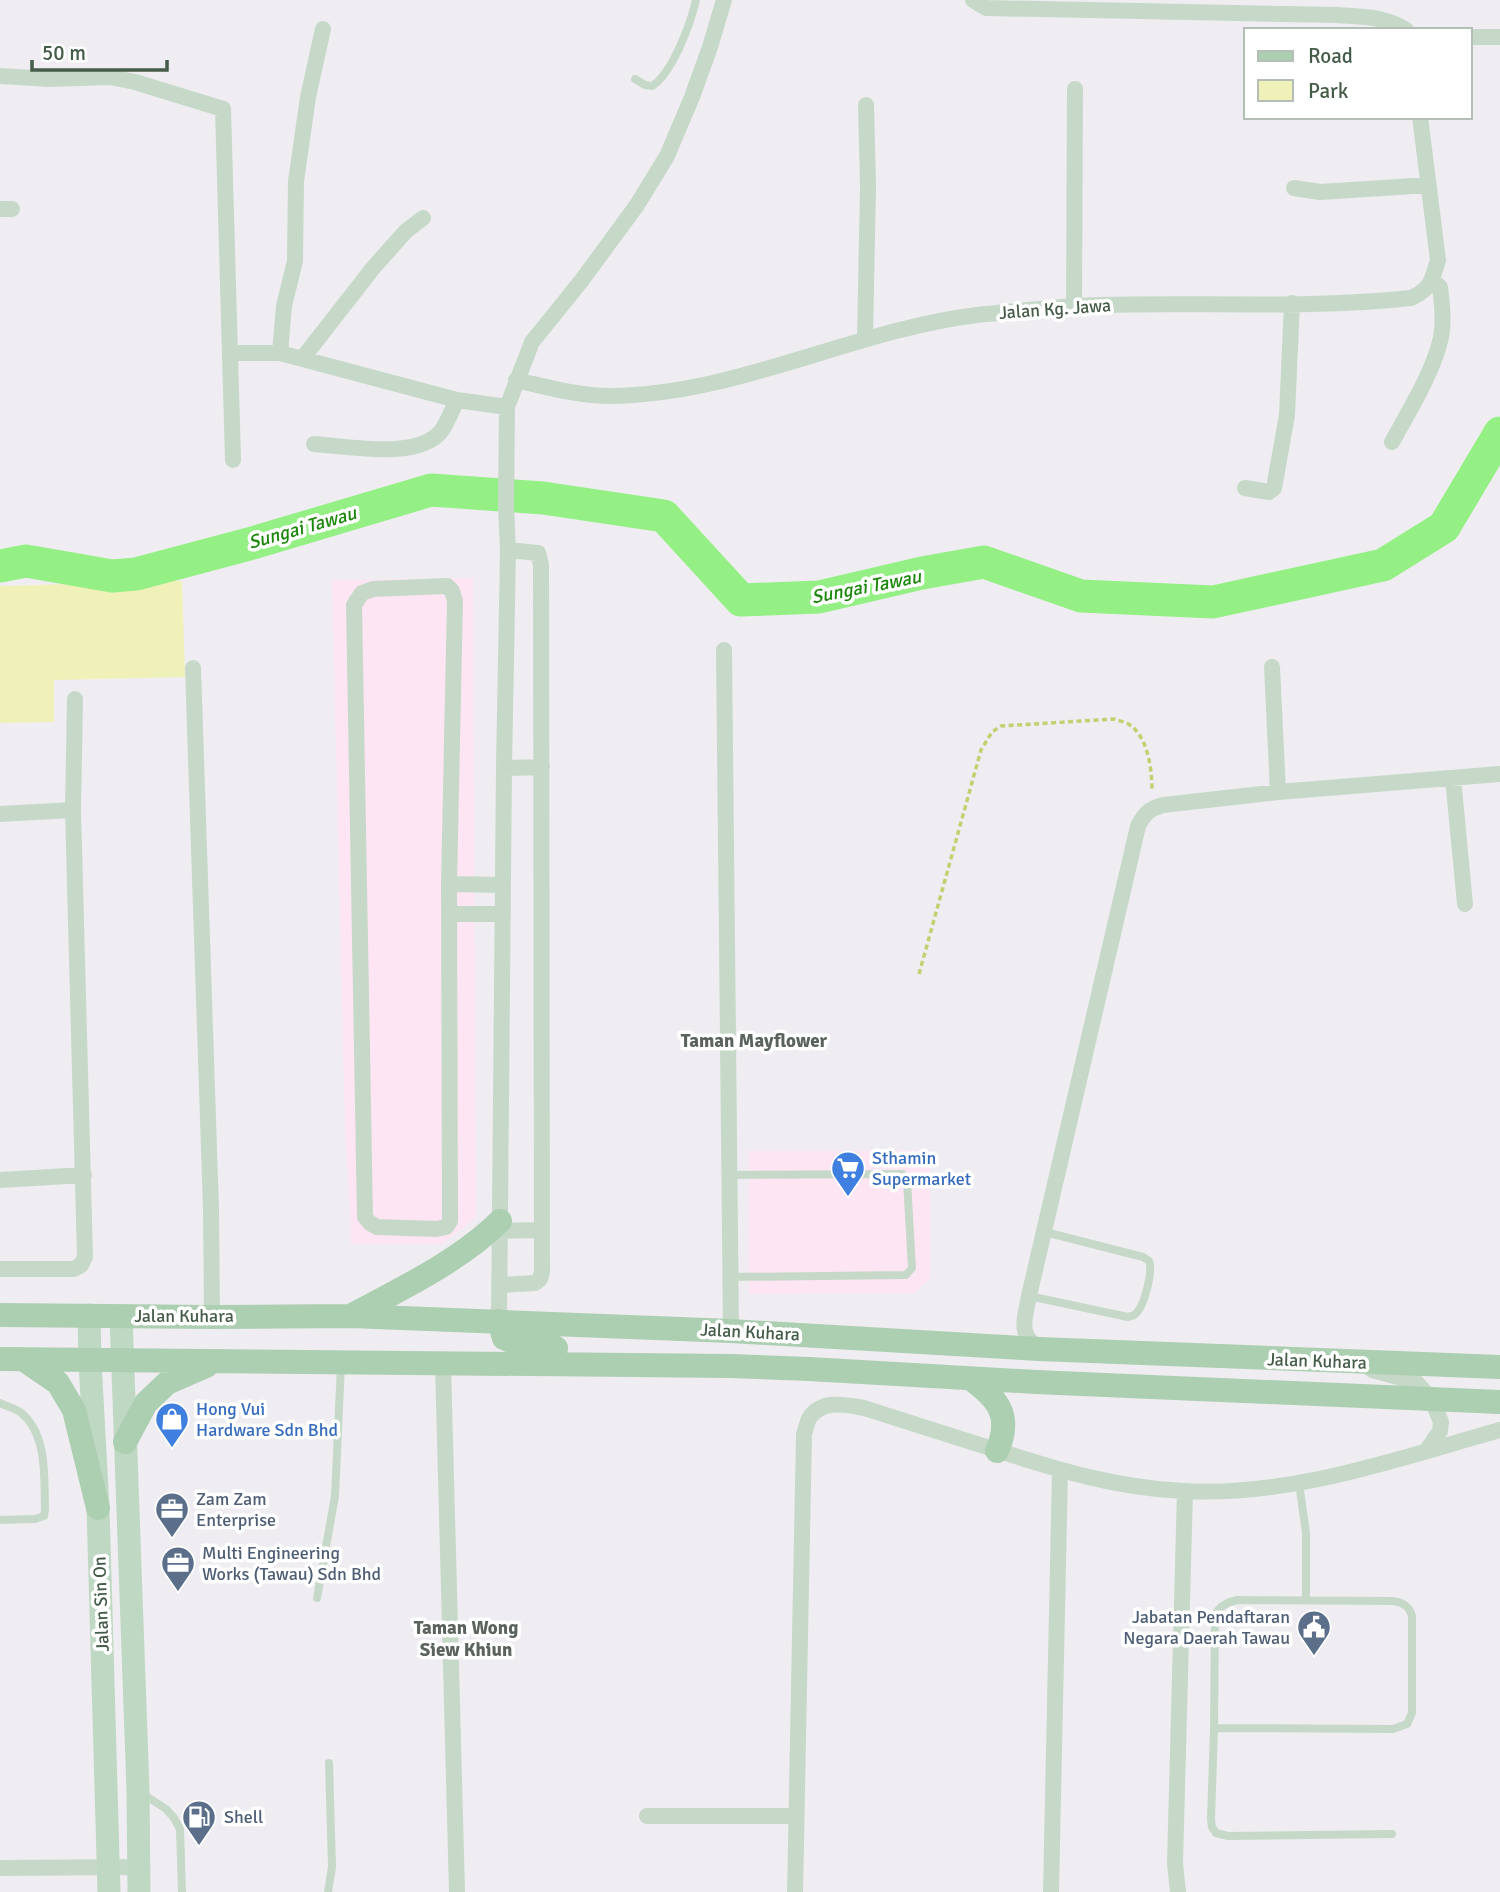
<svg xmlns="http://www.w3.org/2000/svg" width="1500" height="1892" viewBox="0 0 1500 1892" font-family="Signika,sans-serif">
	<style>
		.commercial { fill: #fde5f4 }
		.green { fill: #eff1b9 }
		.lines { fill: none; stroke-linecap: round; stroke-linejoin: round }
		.river { stroke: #94f084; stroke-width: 33 }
		.path { stroke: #c2d070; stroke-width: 3.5; stroke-dasharray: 5 3.5; stroke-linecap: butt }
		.lane { stroke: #c6d9c8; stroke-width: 8 }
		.street { stroke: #c6d9c8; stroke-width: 16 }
		.secondary { stroke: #bfd8c3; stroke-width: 23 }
		.primary { stroke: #acceb1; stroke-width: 24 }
		.labels { text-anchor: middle; stroke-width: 7; stroke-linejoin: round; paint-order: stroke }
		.street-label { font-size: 18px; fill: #455c48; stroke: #fff }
		.shop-label { font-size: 18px; fill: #366cbe; stroke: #fff; text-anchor: start }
		.service-label { font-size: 18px; fill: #4e5e75; stroke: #fff; text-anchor: start }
		.water-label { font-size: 19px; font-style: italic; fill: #1c8809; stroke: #fff }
		.neighbourhood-label { font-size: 19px; font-weight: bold; fill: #5a635c; stroke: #fff }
	</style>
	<rect width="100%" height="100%" fill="#efedf1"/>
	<path class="commercial" d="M473 578 476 1218 442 1244H351L350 1210 345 1128 332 580Z
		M749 1151H930V1279L914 1293 749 1294Z"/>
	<path class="green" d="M182 581 185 677 54 680V722L0 723V586Z"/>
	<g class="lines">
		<path class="river" d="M0 566 26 561 112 576 136 574 249 544 431 490 543 498 664 516 741 600 819 597 922 573 984 562 1081 596 1213 602 1383 565 1444 527 1500 433"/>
		<path class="path" d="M919 974 981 750 992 732 1001 726 1114 719C1119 721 1126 722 1130 725 1149 739 1152 771 1152 792"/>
		<path class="lane" d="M635 79 645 85 652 86C672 74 691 23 696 0
			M729 1175 903 1174 907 1180 912 1268 906 1275 730 1277
			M1029 1296 1128 1317C1134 1315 1134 1316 1138 1311 1145 1302 1153 1271 1149 1261L1143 1257 1045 1232
			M0 1403C6 1406 15 1408 20 1412 48 1433 44 1479 45 1510L44 1516 35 1519 0 1520
			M1299 1483 1306 1533V1600
			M317 1598 335 1496 341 1365
			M1237 1600 1393 1601C1402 1602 1410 1607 1412 1616V1713L1407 1724 1393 1729 1214 1728 1215 1616C1218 1607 1228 1602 1237 1600Z
			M1214 1728 1211 1820 1212 1827 1216 1833 1228 1836 1392 1834
			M140 1792 166 1809 174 1818 180 1829 182 1892
			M328 1892 332 1867 329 1763"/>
		<path class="street" d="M973 0 986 8 1337 15C1361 17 1386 16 1406 30
			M1470 37H1500
			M0 76 49 79 110 77 135 82 223 109 233 460
			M1294 188 1320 192 1429 185
			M0 209H12
			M1074 306 1075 89
			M865 339 868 185 866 105
			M230 353H280L457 400 507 407
			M280 353 284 306 295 261 296 181 308 97 323 29
			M302 359 373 268 406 231 423 218
			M516 380C547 387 578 396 610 396 736 395 854 330 977 315 1017 311 1058 306 1099 305 1202 302 1309 309 1411 298 1431 289 1432 280 1438 260L1420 117
			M1392 442C1409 411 1434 371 1441 337 1444 321 1442 304 1440 287L1432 280
			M314 444C346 446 420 461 442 430 448 421 452 410 457 400
			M1245 488 1269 492 1274 488 1287 415 1292 303
			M447 586 452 591 455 601 449 884 450 1221 446 1227 436 1229 377 1227 370 1223 365 1217 354 605 362 593 373 589Z
			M724 650 731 1331
			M1272 667 1278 792
			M193 668 211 1209 212 1317
			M504 768 542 767
			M1453 778 1465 904
			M0 814 73 810
			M449 884 503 885
			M450 914H503
			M0 1180 84 1175
			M500 1231 542 1230
			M0 1269H74L81 1265 85 1257 73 810 75 699
			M499 1285 535 1283 540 1279 542 1272 541 565 538 553 508 550
			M499 1321 504 768 508 550 506 507 507 407 532 342 582 280 637 205 667 156 692 97 710 47 724 0
			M1039 1349C1017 1333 1025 1319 1029 1296L1138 826C1145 813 1149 809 1163 805L1278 792 1500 774
			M443 1364 457 1892
			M1372 1370 1416 1382 1432 1400 1441 1422 1440 1431 1427 1450
			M647 1816H796
			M0 1868 138 1867
			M795 1892 804 1434C806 1429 807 1421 810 1417 823 1399 846 1405 864 1408 908 1422 952 1436 996 1450 1059 1470 1116 1488 1183 1491 1291 1497 1397 1459 1500 1430
			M1051 1892 1060 1471
			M1178 1892 1175 1863 1185 1491"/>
		<path class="secondary" d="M89 1315 90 1361 98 1508 109 1892
			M121 1316 138 1790 139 1892"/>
		<path class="primary" d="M0 1315 212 1317 351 1316 731 1331 1039 1349 1500 1367
			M352 1315C401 1289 461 1260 500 1221
			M499 1321 504 1338 525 1347 556 1348
			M0 1359 731 1366 809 1369 1036 1382 1500 1402
			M23 1359 58 1383 74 1410 98 1508
			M971 1379C999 1399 1012 1417 997 1451
			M125 1442 146 1403 167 1383 206 1366"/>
	</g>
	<defs>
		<g id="supermarket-pin" transform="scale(1.75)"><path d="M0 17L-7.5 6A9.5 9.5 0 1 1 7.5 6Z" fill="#3f7fe0" stroke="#fff"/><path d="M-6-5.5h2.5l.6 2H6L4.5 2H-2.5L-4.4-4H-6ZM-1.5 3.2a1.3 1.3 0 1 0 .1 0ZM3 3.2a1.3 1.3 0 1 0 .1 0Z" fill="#fff"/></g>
		<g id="shop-pin" transform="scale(1.75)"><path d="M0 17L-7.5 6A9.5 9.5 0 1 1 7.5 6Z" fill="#3f7fe0" stroke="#fff"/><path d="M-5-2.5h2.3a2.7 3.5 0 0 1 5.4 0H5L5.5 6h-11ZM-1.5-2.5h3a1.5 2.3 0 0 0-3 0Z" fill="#fff"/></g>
		<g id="office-pin" transform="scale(1.75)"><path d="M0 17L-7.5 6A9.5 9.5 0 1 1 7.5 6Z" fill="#5c6f8a" stroke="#fff"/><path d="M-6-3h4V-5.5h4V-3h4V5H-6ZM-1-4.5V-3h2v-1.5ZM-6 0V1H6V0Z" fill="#fff"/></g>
		<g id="civic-pin" transform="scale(1.75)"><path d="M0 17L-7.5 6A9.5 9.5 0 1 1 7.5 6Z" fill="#5c6f8a" stroke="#fff"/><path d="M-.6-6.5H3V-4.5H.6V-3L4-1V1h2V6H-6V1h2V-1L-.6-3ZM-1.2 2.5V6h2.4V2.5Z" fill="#fff"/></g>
		<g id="fuel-pin" transform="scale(1.75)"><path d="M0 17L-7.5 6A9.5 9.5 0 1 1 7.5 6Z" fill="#5c6f8a" stroke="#fff"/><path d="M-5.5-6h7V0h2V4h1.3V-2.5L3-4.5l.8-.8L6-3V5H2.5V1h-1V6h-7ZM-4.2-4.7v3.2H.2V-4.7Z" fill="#fff"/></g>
	</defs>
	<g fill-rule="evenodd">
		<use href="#supermarket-pin" x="848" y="1168"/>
		<use href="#shop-pin" x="172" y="1419"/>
		<use href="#office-pin" x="172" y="1509"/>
		<use href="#office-pin" x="178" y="1563"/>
		<use href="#civic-pin" x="1314" y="1627"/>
		<use href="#fuel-pin" x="199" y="1817"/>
	</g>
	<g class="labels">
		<g class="street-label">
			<text transform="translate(1055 309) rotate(-4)" y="6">Jalan Kg. Jawa</text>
			<text x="184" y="1322">Jalan Kuhara</text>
			<text transform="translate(750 1332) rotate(3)" y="6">Jalan Kuhara</text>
			<text transform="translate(1317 1361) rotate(2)" y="6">Jalan Kuhara</text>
			<text transform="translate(101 1604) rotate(-92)" y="6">Jalan Sin On</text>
		</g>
		<g class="shop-label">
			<text x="872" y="1164">Sthamin<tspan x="872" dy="21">Supermarket</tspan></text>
			<text x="196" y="1415">Hong Vui<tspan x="196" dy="21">Hardware Sdn Bhd</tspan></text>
		</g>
		<g class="service-label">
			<text x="196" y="1505">Zam Zam<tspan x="196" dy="21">Enterprise</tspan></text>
			<text x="202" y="1559">Multi Engineering<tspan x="202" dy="21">Works (Tawau) Sdn Bhd</tspan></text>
			<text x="1290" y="1623" text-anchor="end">Jabatan Pendaftaran<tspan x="1290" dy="21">Negara Daerah Tawau</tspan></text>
			<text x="224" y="1823">Shell</text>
		</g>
		<g class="water-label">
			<text transform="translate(302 527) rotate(-16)" y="7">Sungai Tawau</text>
			<text transform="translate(866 586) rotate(-11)" y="7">Sungai Tawau</text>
		</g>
		<g class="neighbourhood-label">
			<text x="754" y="1047">Taman Mayflower</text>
			<text x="466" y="1634">Taman Wong<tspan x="466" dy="22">Siew Khiun</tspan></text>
		</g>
	</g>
	<rect x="1244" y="28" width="228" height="91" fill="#ffffff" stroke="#b5beb6" stroke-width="2"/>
	<rect x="1258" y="51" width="35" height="10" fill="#acceb1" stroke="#b5beb6" stroke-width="2"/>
	<text x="1308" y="63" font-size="21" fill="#455c48">Road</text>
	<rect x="1258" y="80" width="35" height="21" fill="#eff1b9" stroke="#b5beb6" stroke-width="2"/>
	<text x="1308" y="98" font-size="21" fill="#455c48">Park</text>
	<path d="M32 60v10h135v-10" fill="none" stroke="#455c48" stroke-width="3.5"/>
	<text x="42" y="60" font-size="21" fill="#455c48" stroke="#ffffff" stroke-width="5" paint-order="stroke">50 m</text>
</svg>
